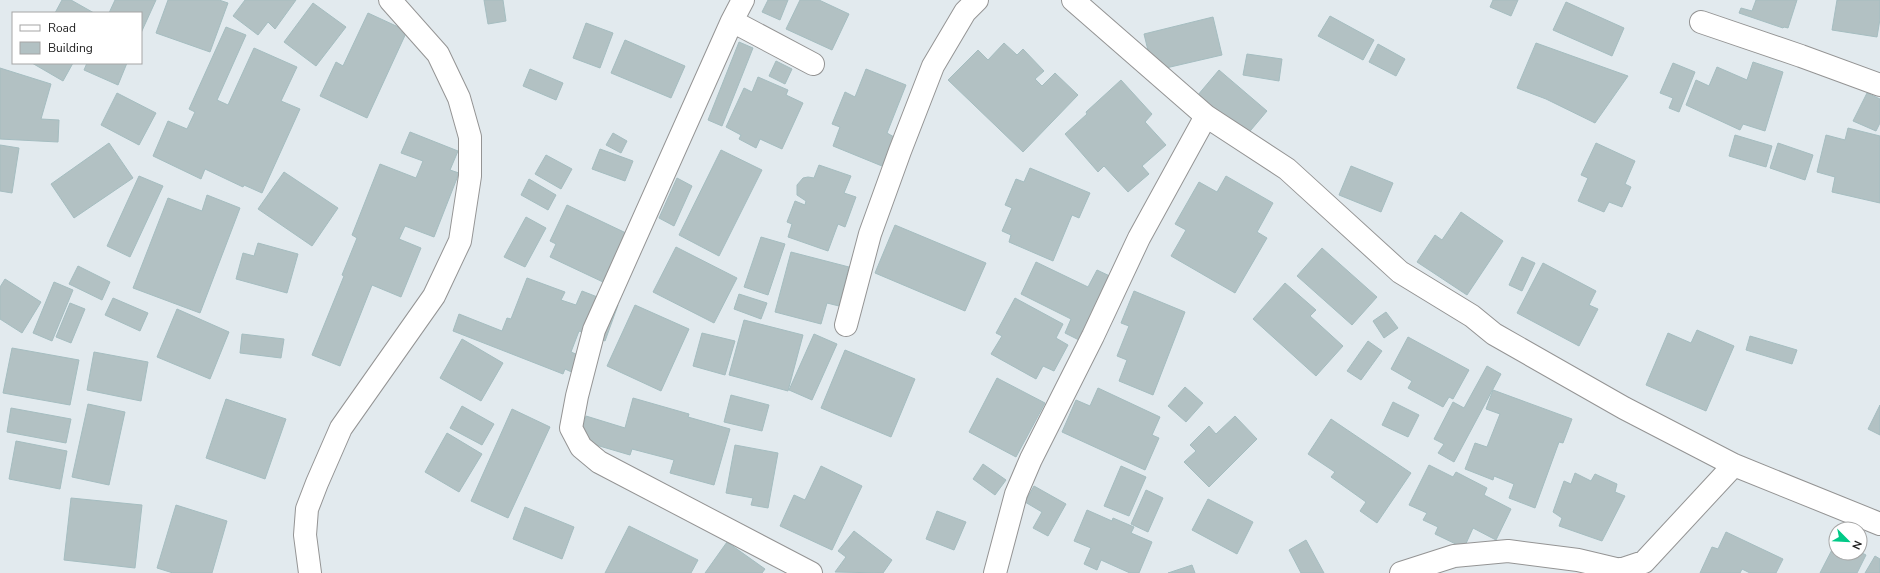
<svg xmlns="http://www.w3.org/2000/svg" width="1880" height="573" viewBox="0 0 1880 573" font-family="'Nunito Sans',sans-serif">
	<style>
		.building { fill: #b2c1c3; stroke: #a5bdc0 }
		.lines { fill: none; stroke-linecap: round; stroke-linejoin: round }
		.minor-casing { stroke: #949494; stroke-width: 24 }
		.minor { stroke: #fff; stroke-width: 22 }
	</style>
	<rect width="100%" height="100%" fill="#e2eaee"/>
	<path class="building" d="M62 0H71L94 13H55Z
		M115 0H156L141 33V13H109Z
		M168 0H219L228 3 210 52 156 33Z
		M245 0H296L275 29 268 22 258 35 233 16Z
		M484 0H503L506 21 488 24Z
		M768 0H788L780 20 762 12Z
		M800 0H819L849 14 832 50 786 29Z
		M1493 0H1518L1511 16 1490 7Z
		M1756 0H1797L1788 28 1784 27 1783 28 1739 13 1741 8 1752 11Z
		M1837 0H1880V19L1877 37 1832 30Z
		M1566 2 1624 28 1612 56 1553 30Z
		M313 3 346 27 316 66 284 42Z
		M368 13 407 31 367 118 320 96 336 62 343 66Z
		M1330 16 1374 40 1363 60 1318 36Z
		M1213 17 1222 55 1153 71 1144 34Z
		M586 23 613 33 600 68 573 58Z
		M226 27 246 35 217 100 228 105 254 48 297 67 281 101 300 109 262 193 244 185 243 187 205 169 201 179 153 156 168 121 187 129 195 112 189 109Z
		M625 40 685 66 671 98 611 73Z
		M739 42 753 48 722 126 708 120Z
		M1004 43 1017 55 1023 49 1044 71 1035 79 1042 86 1055 73 1078 95 1023 152 948 80 978 50 988 60Z
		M1536 43 1628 76 1595 123 1546 99 1517 88Z
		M1378 44 1405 59 1396 76 1369 62Z
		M1247 54 1282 59 1279 81 1243 75Z
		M776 61 792 69 785 84 769 76Z
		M1753 62 1783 72 1765 131 1743 124 1740 130 1686 105 1696 80 1709 86 1717 67 1747 80Z
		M32 63H73L63 81Z
		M87 63H127L118 85 84 70Z
		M1673 63 1695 72 1679 112 1669 108 1673 98 1660 93Z
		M0 68 51 84 41 119 59 120 58 142 0 139Z
		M530 69 563 83 556 100 523 86Z
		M866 69 906 85 887 133 894 137 882 166 833 146 840 127 832 124 845 92 855 97Z
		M1219 70 1267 111 1240 143 1192 102Z
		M758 77 788 90 786 95 803 103 782 149 760 139 756 148 739 139 741 135 726 127 744 88 752 92Z
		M1121 80 1152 114 1145 122 1166 145 1142 166 1149 174 1128 192 1104 166 1098 172 1065 134 1087 114 1086 112Z
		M117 93 156 113 139 145 101 125Z
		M1867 93 1880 99V123L1876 131 1853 121Z
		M1848 128 1880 136V203L1832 192 1835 177 1817 172 1826 135 1845 140Z
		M410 132 458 151 450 170 459 173 434 237 405 226 399 239 421 248 401 297 372 285 340 366 312 355 344 276 342 275 357 238 352 235 380 164 416 178 423 161 401 153Z
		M613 133 627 141 621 153 606 145Z
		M1735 135 1772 146 1766 167 1729 156Z
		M109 143 133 178 74 218 51 184Z
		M1596 143 1635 161 1625 184 1631 187 1622 207 1609 202 1604 212 1578 201 1588 178 1581 175Z
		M1778 143 1813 155 1805 180 1770 168Z
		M0 145 19 148 12 193 0 191Z
		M600 149 633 161 625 181 592 169Z
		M721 150 762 170 719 256 679 235Z
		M546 155 572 169 561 189 535 174Z
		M819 165 851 176 844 193 856 197 845 227 838 224 828 251 788 237 792 224 787 222 795 201 805 205 806 201 797 195V185L803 178 808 177 814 178Z
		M1351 166 1393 183 1381 212 1339 195Z
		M1030 168 1090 193 1079 218 1072 215 1053 261 1009 242 1011 235 1002 231 1012 208 1005 205 1016 179 1024 182Z
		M284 172 338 208 312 246 258 209Z
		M139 176 163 186 130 257 107 246Z
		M1226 176 1273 203 1257 232 1267 238 1235 293 1171 256 1186 230 1175 224 1199 182 1217 192Z
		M677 178 692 186 674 226 659 218Z
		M529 179 556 195 548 210 521 195Z
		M207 195 240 208 200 313 133 288 168 198 202 211Z
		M567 205 626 233 603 282 550 257 556 244 550 241Z
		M1461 212 1503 241 1467 295 1417 262 1435 235 1442 240Z
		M526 217 546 228 525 267 504 257Z
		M895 225 986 263 965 311 875 273Z
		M761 237 785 244 768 295 744 287Z
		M258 243 298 254 287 293 236 279 243 253 254 256Z
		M676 247 737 278 714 323 653 292Z
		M1322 248 1377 297 1352 325 1297 276Z
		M791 252 849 267 839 306 827 303 821 324 775 312Z
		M1522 257 1535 263 1522 291 1509 285Z
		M1036 262 1088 287 1097 270 1116 279 1085 343 1065 333 1071 319 1021 294Z
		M1543 263 1596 291 1589 305 1598 309 1579 346 1517 313Z
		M78 266 110 282 102 300 69 284Z
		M527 278 565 292 561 300 576 305 582 291 618 305 605 341 579 331 571 352 583 357 576 374 565 369 563 374 453 331 459 314 502 331 507 318 511 319Z
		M5 279 41 302 22 333 0 319V287Z
		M54 282 73 290 52 341 33 333Z
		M1285 283 1316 310 1310 316 1343 346 1316 376 1253 319Z
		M1134 291 1185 312 1153 395 1119 381 1127 360 1117 356 1129 326 1121 323Z
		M739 294 767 303 761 319 734 309Z
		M113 298 148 313 140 331 105 315Z
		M1015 298 1063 324 1056 338 1068 345 1054 371 1043 366 1036 379 991 354 1002 336 996 333Z
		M70 303 85 309 71 343 56 337Z
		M635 305 689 329 661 391 607 366Z
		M177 309 229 332 210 379 157 357Z
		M1386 312 1398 328 1384 338 1373 321Z
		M744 320 803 335 788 391 729 375Z
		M1697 330 1734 346 1706 411 1646 385 1668 333 1691 343Z
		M702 333 735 341 725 375 693 366Z
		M242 334 284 339 281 358 240 353Z
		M814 334 837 344 812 400 789 390Z
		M1750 336 1797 350 1792 364 1746 350Z
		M1408 337 1469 370 1453 399 1449 397 1443 407 1408 388 1412 381 1391 369Z
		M462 339 503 363 481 401 440 378Z
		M1368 341 1382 351 1361 380 1347 371Z
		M12 348 79 360 70 405 3 393Z
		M845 350 915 379 891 437 821 408Z
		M94 352 148 362 141 401 87 390Z
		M1487 366 1501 374 1454 462 1438 453 1444 444 1434 439 1453 402 1464 408Z
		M997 378 1045 403 1016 457 969 432Z
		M1185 387 1203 403 1186 422 1168 406Z
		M1098 388 1160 417 1152 435 1159 438 1145 470 1062 432 1076 400 1090 406Z
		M1493 390 1572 419 1563 443 1559 442 1535 508 1509 498 1514 484 1494 476 1493 480 1465 469 1475 443 1487 447 1500 414 1486 409Z
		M731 395 769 405 762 431 724 422Z
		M633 398 689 414 688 417 730 429 714 485 670 473 674 460 632 449 630 455 579 440 586 416 625 428Z
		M226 399 286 419 265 479 206 458Z
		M1393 402 1419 415 1408 437 1382 425Z
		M88 404 125 412 109 485 72 477Z
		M1880 405V435L1868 429Z
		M462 406 494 424 482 445 450 428Z
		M11 408 71 419 66 443 7 432Z
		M512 409 550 427 508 518 471 501Z
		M1235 416 1257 439 1209 487 1184 462 1196 451 1190 445 1209 426 1216 434Z
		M1331 419 1411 473 1377 523 1360 511 1366 502 1331 477 1335 472 1308 454Z
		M447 433 482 454 459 492 425 472Z
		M16 441 67 451 60 489 9 479Z
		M735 445 778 453 768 508 751 505 753 498 726 493Z
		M983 464 1006 480 995 495 973 479Z
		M1429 465 1453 477 1456 472 1487 488 1484 495 1511 509 1496 540 1473 528 1464 548 1435 534 1438 527 1423 520 1427 513 1409 505Z
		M821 466 862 486 832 550 780 526 794 495 805 500Z
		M1121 466 1146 477 1129 516 1104 506Z
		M1575 473 1591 481 1595 474 1617 484 1615 492 1625 496 1602 541 1559 526 1562 518 1553 512 1564 481 1571 484Z
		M1034 486 1066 504 1048 536 1033 528 1042 512 1025 502Z
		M1146 490 1163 498 1148 532 1131 524Z
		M71 498 142 505 135 568 64 560Z
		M1208 499 1253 522 1237 554 1192 530Z
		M176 505 227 521 212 573H173L157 568Z
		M525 507 574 527 562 559 513 539Z
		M1087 510 1112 521 1113 518 1134 527 1131 533 1152 542 1139 573H1130L1101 560 1097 570 1084 564 1091 548 1074 541Z
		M937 511 966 522 954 550 926 539Z
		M629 526 698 560 691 573H605Z
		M854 531 892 560 883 573 835 572 846 557 838 551Z
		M1726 532 1783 559 1776 573H1750L1742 569 1740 573H1700L1712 547 1718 549Z
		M1306 540 1324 573H1301L1289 550Z
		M727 542 765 569 762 573H705Z
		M1836 542V553L1860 552 1866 555 1857 573H1820Z
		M1875 556 1880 559V573H1865Z
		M1192 565 1195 573H1168Z"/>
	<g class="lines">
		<g class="minor-casing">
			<path id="minor" d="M743 0 732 21 813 64
				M1073 0 1206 116 1287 169 1400 272 1472 316 1494 334 1624 408 1734 465 1880 524
				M732 21 594 330 577 396 571 428 581 447 599 462 811 573
				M1701 22 1801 56 1880 85
				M846 325 870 234 900 151 933 66 965 12 977 0
				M310 573 305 535 307 509 317 483 341 428 434 296 460 241 470 176V137L459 98 438 54 390 0
				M995 573 1016 494 1031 459 1093 336 1139 238 1206 116
				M1401 573 1454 556 1508 551 1578 560 1620 570 1644 562 1734 465"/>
		</g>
		<use href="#minor" class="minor"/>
	</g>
	<rect x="12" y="12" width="130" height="52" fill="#ffffff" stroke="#a5a5a5"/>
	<rect x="20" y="25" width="20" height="6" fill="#ffffff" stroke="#a5a5a5"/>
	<text x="48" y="32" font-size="12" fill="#1d1d1d">Road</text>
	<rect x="20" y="42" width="20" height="12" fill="#b2c1c3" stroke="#a5a5a5"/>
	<text x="48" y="52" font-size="12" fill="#1d1d1d">Building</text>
	<g transform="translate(1848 541) rotate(114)"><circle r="19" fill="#ffffff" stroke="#a5a5a5"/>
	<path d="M0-3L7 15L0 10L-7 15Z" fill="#01c987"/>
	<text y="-6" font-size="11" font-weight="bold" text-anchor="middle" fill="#1d1d1d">N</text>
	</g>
</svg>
